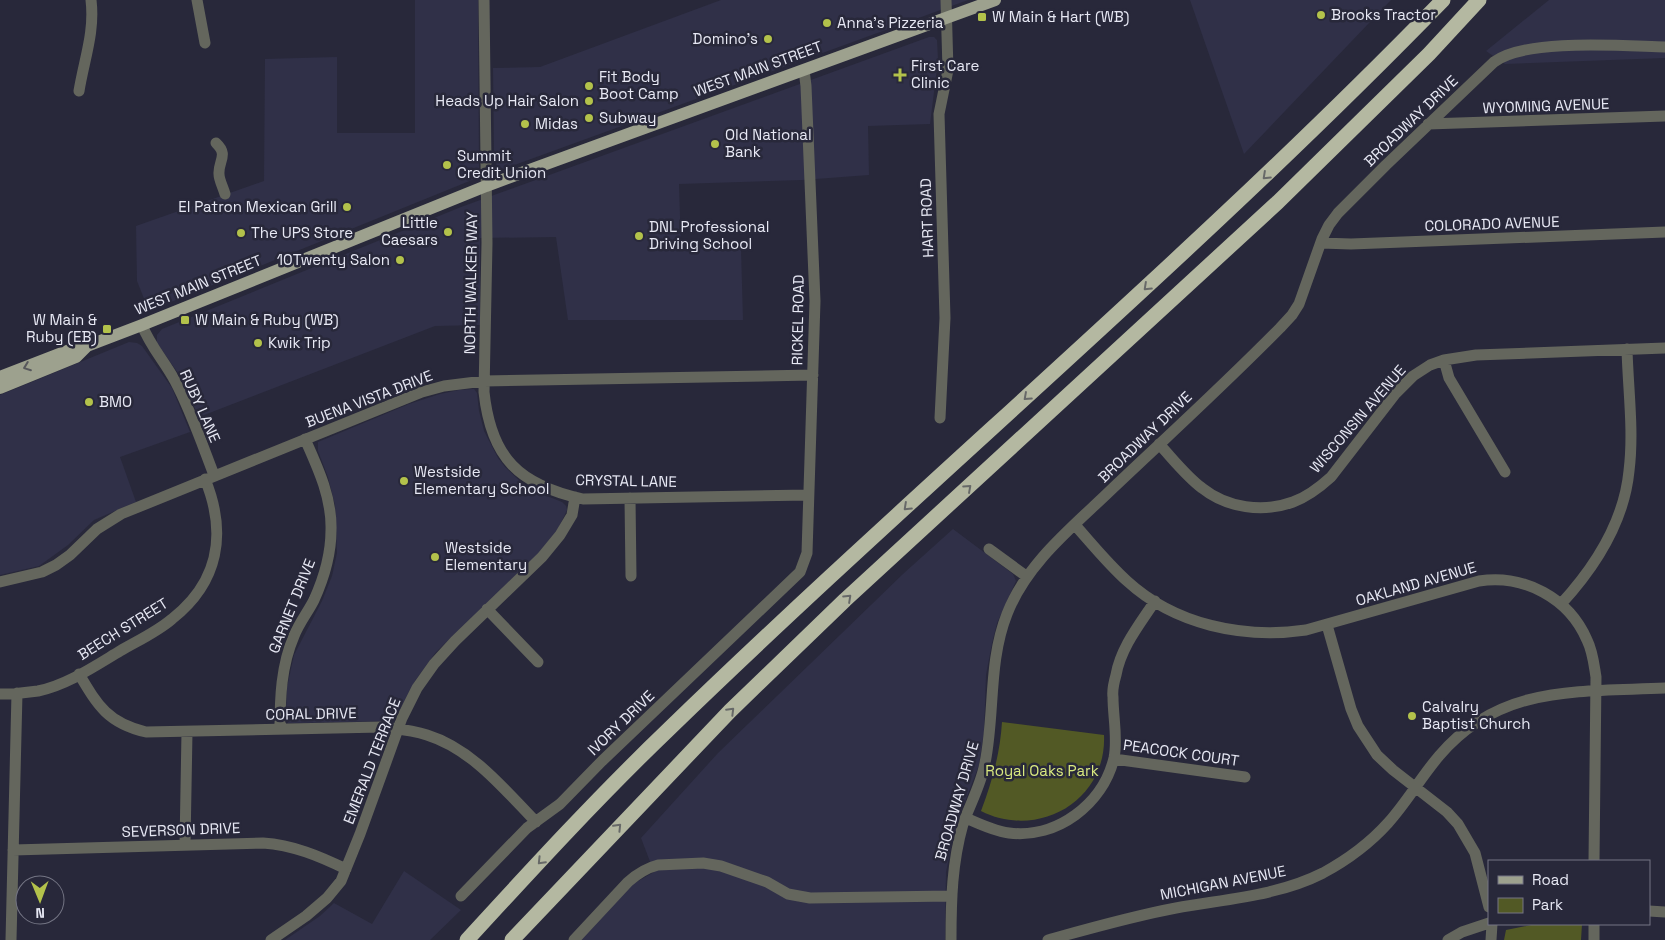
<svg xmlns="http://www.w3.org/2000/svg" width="1665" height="940" viewBox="0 0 1665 940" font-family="'Space Grotesk',sans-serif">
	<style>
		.built { fill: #303048 }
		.green { fill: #525925 }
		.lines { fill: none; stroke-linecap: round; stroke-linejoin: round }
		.minor { stroke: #64665d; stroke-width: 11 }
		.major { stroke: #9da18e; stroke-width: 12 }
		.highway { stroke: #b4b8a1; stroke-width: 15 }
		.oneway { stroke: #676968 }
		.oneway2 { stroke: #57585c }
		.poi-dot { fill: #b3c24b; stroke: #28283a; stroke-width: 2 }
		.labels { text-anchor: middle; stroke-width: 5; stroke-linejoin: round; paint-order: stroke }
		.poi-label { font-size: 15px; fill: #e7e8f4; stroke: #28283a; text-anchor: start }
		.street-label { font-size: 15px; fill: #e7e8f4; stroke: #28283a }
		.park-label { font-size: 15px; fill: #d9e97f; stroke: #28283a }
	</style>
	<rect width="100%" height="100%" fill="#28283a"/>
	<path class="built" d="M415 0H478L479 171 477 178 149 311 137 281 136 226 264 181 265 59 337 57V133H415Z
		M721 0H968L509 167 503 169 497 166 494 158 493 68 540 67Z
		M1190 0H1391L1244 154Z
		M1549 0H1665V58L1505 64 1486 51Z
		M929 37H934L937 40 938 60 930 124 868 126 869 175 802 180 679 184 681 249 741 248 743 320H568L556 237 480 238V325L435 326 199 417 180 376 157 343V335L162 329 461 207Z
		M129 342 137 343 142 346 172 388 190 432 120 457 136 502 94 520 68 545 39 566 0 575V395Z
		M474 389 477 393 479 411 484 431 498 458 505 467 527 488 562 502 566 506 567 510 558 529 538 554 436 652 415 681 394 721 288 723 286 715 287 687 294 655 322 601 332 576 337 553 335 505 328 477 318 451V442L409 404 440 394 459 390Z
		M953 529 1013 574 1016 581 997 623 992 643 986 675 984 732 979 765 960 815 952 843 946 872 945 940H580L633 884 654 872 641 838 718 753 903 574Z
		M404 871 461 910 430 940H285L320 916 334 903 372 924Z"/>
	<path class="green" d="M1002 722 1104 735C1107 801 1038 840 981 811 992 782 1000 754 1002 722Z
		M1536 924H1582L1581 940H1504L1506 930Z"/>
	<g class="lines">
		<path class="minor" d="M197 0 205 43
			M484 0 487 243 484 392C491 458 519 485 583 499L808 495
			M79 91C84 60 95 32 91 0
			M1428 124 1665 116
			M216 143C229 155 218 161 219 174 219 180 223 187 225 194
			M1321 243 1351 244 1665 232
			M142 325C150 346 165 362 175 381 191 411 202 444 214 475
			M1444 360 1449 378 1505 472
			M940 418 945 318 939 114 948 70 946 0
			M1159 444C1173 459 1186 476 1202 488 1227 508 1263 513 1293 502 1307 497 1320 487 1331 477L1396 393 1413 376 1430 365 1444 360 1476 355 1665 348
			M630 498 631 576
			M1075 525C1092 544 1108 564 1127 581 1175 625 1243 639 1306 630L1479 581C1524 574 1569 598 1587 640 1593 652 1594 665 1596 677L1594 861
			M989 549 1026 576
			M0 582 42 572 56 565 70 555 97 529 121 514 422 392 444 386 484 381 813 375
			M1561 604C1595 567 1624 522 1629 471 1634 431 1628 389 1627 349
			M487 609 538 662
			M1327 625 1351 709 1358 726 1377 755 1393 770 1447 812 1458 824 1475 853 1489 907
			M79 674C98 706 108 723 146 732L381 727C397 729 412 730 427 735 472 749 504 789 536 822
			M0 694C13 694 25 693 38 691 67 685 95 666 120 651 137 641 157 632 172 619 219 582 227 533 205 479
			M280 729C280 698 281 666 294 636 299 623 308 612 314 600 324 578 331 554 331 530 332 498 318 468 305 439
			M1114 759 1245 777
			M966 818C979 824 994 831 1009 833 1057 839 1103 804 1114 758 1118 739 1113 717 1113 697 1112 690 1114 682 1116 675 1121 647 1140 624 1155 601
			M185 845 187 732
			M13 850 263 843C293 845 319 856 346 869
			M461 896 527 828 560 804 602 761 800 572 807 553 815 301 806 86 804 70
			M1649 911 1665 912
			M11 940 17 693
			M271 940 306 916 327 898 341 881 360 834 402 718 417 688 434 664 455 641 542 557 560 535 572 515 575 497
			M574 940 628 882C637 874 646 868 658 865L703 863 721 866 767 882 788 894 810 898 951 896
			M951 940C951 900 952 863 963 824 970 804 981 785 985 763 995 714 988 662 1007 614 1027 562 1074 526 1113 488 1169 435 1226 383 1280 328L1292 315 1299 304 1322 239 1329 225 1338 213 1386 165 1494 62C1526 38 1624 46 1665 47
			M1048 940C1091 928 1133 916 1176 908 1225 899 1278 896 1323 873 1347 860 1370 843 1388 823 1407 802 1421 777 1439 756 1500 684 1579 692 1665 688
			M1448 940 1462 932 1489 923
			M1491 940 1492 924
			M1594 940V924"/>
		<path class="major" d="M0 377 72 349 87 346 142 325 486 186 995 0
			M0 388 76 357 87 346"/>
		<path class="highway" d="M467 940C533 868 599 796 670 728 924 482 1196 254 1443 0
			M512 940 730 711 845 600 1278 202 1429 54 1479 0"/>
	</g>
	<defs><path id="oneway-chevron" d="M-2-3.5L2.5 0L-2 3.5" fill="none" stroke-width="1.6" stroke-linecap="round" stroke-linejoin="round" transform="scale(1.25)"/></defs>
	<g class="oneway">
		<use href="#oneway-chevron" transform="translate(1266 176) rotate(137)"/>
		<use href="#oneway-chevron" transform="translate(1147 287) rotate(137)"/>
		<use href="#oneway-chevron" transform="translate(1027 397) rotate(138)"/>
		<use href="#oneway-chevron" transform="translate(968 488) rotate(-42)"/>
		<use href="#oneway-chevron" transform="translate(907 507) rotate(137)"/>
		<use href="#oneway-chevron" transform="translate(848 598) rotate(-43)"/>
		<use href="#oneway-chevron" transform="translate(731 711) rotate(-45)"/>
		<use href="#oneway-chevron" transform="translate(618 827) rotate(-46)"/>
		<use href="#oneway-chevron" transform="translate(541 861) rotate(134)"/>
	</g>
	<use class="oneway2" href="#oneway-chevron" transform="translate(27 367) rotate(159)"/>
	<g class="poi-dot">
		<circle cx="1321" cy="15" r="5"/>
		<rect x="977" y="12" width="10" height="10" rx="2.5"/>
		<circle cx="827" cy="23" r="5"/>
		<circle cx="768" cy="39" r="5"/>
		<path d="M897.5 67.5h5v5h5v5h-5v5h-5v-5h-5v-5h5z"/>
		<circle cx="589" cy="86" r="5"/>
		<circle cx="589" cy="101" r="5"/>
		<circle cx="589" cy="118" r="5"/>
		<circle cx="525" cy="124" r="5"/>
		<circle cx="715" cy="144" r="5"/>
		<circle cx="447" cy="165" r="5"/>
		<circle cx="347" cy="207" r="5"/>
		<circle cx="448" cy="232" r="5"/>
		<circle cx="241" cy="233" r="5"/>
		<circle cx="639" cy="236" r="5"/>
		<circle cx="400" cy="260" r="5"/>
		<rect x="180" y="315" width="10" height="10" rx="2.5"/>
		<rect x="102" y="324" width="10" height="10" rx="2.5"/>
		<circle cx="258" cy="343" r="5"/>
		<circle cx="89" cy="402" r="5"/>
		<circle cx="404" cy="481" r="5"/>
		<circle cx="435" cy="557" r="5"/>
		<circle cx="1412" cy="716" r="5"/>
	</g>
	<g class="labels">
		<g class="poi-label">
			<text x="1331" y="20">Brooks Tractor</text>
			<text x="992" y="22">W Main &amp; Hart (WB)</text>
			<text x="837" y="28">Anna's Pizzeria</text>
			<text x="758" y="44" text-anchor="end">Domino's</text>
			<text x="911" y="71">First Care<tspan x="911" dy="17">Clinic</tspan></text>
			<text x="599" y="82">Fit Body<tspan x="599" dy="17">Boot Camp</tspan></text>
			<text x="579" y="106" text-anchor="end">Heads Up Hair Salon</text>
			<text x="599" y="123">Subway</text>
			<text x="535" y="129">Midas</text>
			<text x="725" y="140">Old National<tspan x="725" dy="17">Bank</tspan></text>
			<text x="457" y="161">Summit<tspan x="457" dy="17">Credit Union</tspan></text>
			<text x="337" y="212" text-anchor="end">El Patron Mexican Grill</text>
			<text x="438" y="228" text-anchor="end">Little<tspan x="438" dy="17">Caesars</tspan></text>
			<text x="649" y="232">DNL Professional<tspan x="649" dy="17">Driving School</tspan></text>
			<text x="251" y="238">The UPS Store</text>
			<text x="390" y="265" text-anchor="end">10Twenty Salon</text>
			<text x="97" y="325" text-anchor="end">W Main &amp;<tspan x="97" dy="17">Ruby (EB)</tspan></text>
			<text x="195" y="325">W Main &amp; Ruby (WB)</text>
			<text x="268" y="348">Kwik Trip</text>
			<text x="99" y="407">BMO</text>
			<text x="414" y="477">Westside<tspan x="414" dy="17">Elementary School</tspan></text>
			<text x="445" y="553">Westside<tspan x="445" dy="17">Elementary</tspan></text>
			<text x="1422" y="712">Calvalry<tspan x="1422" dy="17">Baptist Church</tspan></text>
		</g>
		<g class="street-label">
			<text transform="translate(758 69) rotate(-20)" y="5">WEST MAIN STREET</text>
			<text transform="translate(1546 106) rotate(-2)" y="5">WYOMING AVENUE</text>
			<text transform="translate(1411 121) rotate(-44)" y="5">BROADWAY DRIVE</text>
			<text transform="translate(927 218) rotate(-92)" y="5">HART ROAD</text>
			<text transform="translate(1492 224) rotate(-2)" y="5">COLORADO AVENUE</text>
			<text transform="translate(471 283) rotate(-89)" y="5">NORTH WALKER WAY</text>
			<text transform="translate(198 285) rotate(-22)" y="5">WEST MAIN STREET</text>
			<text transform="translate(798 320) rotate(-89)" y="5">RICKEL ROAD</text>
			<text transform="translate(369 399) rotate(-21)" y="5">BUENA VISTA DRIVE</text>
			<text transform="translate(200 406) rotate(66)" y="5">RUBY LANE</text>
			<text transform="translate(1358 419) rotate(-49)" y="5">WISCONSIN AVENUE</text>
			<text transform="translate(1145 437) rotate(-44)" y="5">BROADWAY DRIVE</text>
			<text transform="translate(626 481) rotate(1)" y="5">CRYSTAL LANE</text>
			<text transform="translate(1416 584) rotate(-16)" y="5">OAKLAND AVENUE</text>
			<text transform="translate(292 606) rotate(-68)" y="5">GARNET DRIVE</text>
			<text transform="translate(123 629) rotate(-32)" y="5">BEECH STREET</text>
			<text transform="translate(311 714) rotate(-1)" y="5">CORAL DRIVE</text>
			<text transform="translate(621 723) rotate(-44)" y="5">IVORY DRIVE</text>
			<text transform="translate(1181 753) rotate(8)" y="5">PEACOCK COURT</text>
			<text transform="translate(372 761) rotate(-69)" y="5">EMERALD TERRACE</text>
			<text transform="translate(957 801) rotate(-74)" y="5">BROADWAY DRIVE</text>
			<text transform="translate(181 830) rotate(-2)" y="5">SEVERSON DRIVE</text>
			<text transform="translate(1223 883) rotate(-11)" y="5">MICHIGAN AVENUE</text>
		</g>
		<g class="park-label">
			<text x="1042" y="776">Royal Oaks Park</text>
		</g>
	</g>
	<rect x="1488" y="860" width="162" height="65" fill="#28283a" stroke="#747584"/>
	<rect x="1498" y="876" width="25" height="8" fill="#9da18e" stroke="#747584"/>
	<text x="1532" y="885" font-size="15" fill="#e7e8f4">Road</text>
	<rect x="1498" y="898" width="25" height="15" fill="#525925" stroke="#747584"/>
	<text x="1532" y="910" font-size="15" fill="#e7e8f4">Park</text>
	<g transform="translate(40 900) rotate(179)"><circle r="24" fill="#28283a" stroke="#747584"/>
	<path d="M0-4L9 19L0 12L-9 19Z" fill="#b3c24b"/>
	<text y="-8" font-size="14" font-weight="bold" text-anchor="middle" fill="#e7e8f4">N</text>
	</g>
</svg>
